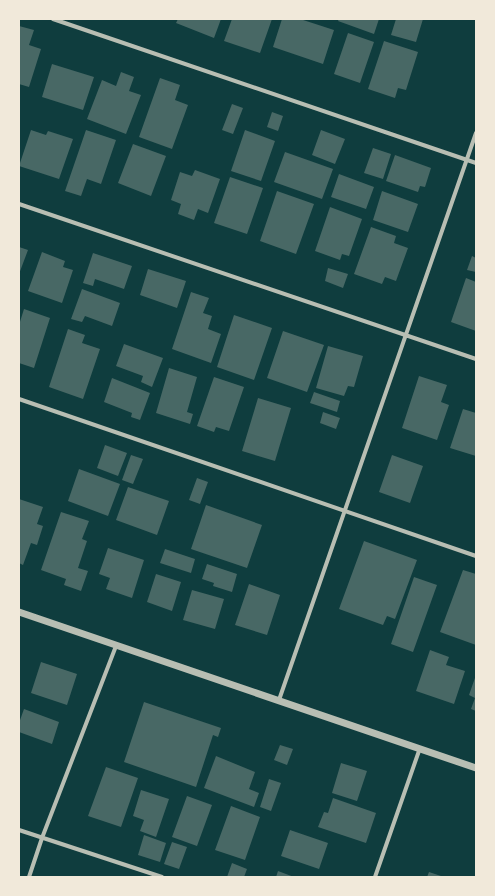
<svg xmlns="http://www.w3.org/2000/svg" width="495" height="896" viewBox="0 0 495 896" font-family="Figtree,sans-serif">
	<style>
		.building { fill: #486865 }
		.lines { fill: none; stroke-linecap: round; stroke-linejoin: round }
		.minor { stroke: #b8beb3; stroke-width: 4 }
		.tertiary { stroke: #b8beb3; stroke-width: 7 }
	</style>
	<rect width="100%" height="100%" fill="#0f3d3e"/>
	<path class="building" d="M178 19H221L214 38 176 23Z
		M232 19H272L260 53 224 41Z
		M282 19H300L334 30 323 64 273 47Z
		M339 19H379L374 34 338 21Z
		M396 19H423L416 42 391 35Z
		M19 26 34 30 29 45 41 49 29 87 19 84Z
		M348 33 374 42 360 83 334 74Z
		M384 41 418 52 406 90 398 88 395 98 368 89Z
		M52 64 94 77 83 110 42 97Z
		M121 72 134 77 129 91 141 95 126 134 87 119 102 80 116 86Z
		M160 78 180 85 175 100 188 105 172 149 139 137Z
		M232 104 243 108 233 134 222 130Z
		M272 112 283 116 278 131 267 127Z
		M31 130 46 135 48 131 73 139 59 179 19 166Z
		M86 130 116 140 101 184 87 179 81 196 65 191Z
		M245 130 275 141 261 181 231 171Z
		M321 130 345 139 335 164 312 155Z
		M133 144 166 156 151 196 118 183Z
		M373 148 391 154 383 179 364 173Z
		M285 152 333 169 322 199 274 182Z
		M395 155 431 168 425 187 420 186 418 192 386 181Z
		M195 170 220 179 208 213 198 209 194 220 178 214 181 204 171 200 180 172 192 176Z
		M339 174 374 187 366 209 331 197Z
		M230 177 263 188 247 234 214 223Z
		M277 191 314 204 296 254 260 241Z
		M382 191 418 204 408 232 373 220Z
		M330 207 362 219 349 256 342 254 340 260 315 251Z
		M371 227 396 236 394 243 408 248 396 281 385 277 382 284 354 274Z
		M19 247 28 250 19 274Z
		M42 252 65 261 63 267 73 270 62 303 28 291Z
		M93 253 132 266 124 289 95 279 93 286 83 283Z
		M472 256 476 258V272L467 270Z
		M328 268 348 274 343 288 325 281Z
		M148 269 186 281 177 308 140 295Z
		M466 278 476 282V331L451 322Z
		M82 289 120 303 112 326 85 316 82 322 71 319Z
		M191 292 209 298 203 313 212 316 208 329 221 334 211 363 172 349Z
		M24 309 50 318 34 368 19 363V325Z
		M234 315 272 328 254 380 217 367Z
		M68 329 85 335 82 343 100 349 83 399 49 387Z
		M283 331 324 345 307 392 267 378Z
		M124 344 163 358 152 387 141 382 143 376 116 366Z
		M328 346 363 356 354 387 348 386 344 396 316 388Z
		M169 368 197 377 187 412 193 414 190 424 156 413Z
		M419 376 447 385 441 402 449 405 437 440 402 428Z
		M214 377 244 387 229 431 216 427 214 432 197 426Z
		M112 378 150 393 140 420 131 417 132 413 104 402Z
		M314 392 340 401 337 412 310 403Z
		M258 398 291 408 275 461 242 451Z
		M463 409 476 413V456L450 448Z
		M323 412 340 418 336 429 320 423Z
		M105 445 127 453 118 476 97 468Z
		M131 455 143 459 133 484 122 480Z
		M392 455 423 466 410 503 379 492Z
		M79 469 120 484 108 516 68 501Z
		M197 478 208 482 200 504 189 500Z
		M128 487 169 501 157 535 116 520Z
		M19 499 43 507 37 524 43 526 37 545 31 543 23 565 19 563Z
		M206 505 262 525 247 568 191 549Z
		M61 512 89 521 82 539 87 541 78 568 88 571 81 591 64 585 66 579 41 570Z
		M364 541 417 560 395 619 387 616 383 625 339 609Z
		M108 548 144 560 132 598 106 589 110 578 99 574Z
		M165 549 195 559 191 573 160 563Z
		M207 564 237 574 232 592 213 586 214 583 202 579Z
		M463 570 476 574V645L440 632Z
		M156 574 181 582 172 611 147 602Z
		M414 577 437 585 413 652 391 644Z
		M249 584 280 595 267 635 235 625Z
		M192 590 224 599 215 629 183 620Z
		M430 650 449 657 446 665 465 671 454 704 416 691Z
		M41 662 77 674 67 705 31 693Z
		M476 675V711L471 709 475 698 469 695Z
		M144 702 221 728 218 737 213 735 196 787 124 762Z
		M24 709 59 722 52 744 19 732V723Z
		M280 745 293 749 287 765 274 760Z
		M216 756 255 772 249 789 259 793 254 807 204 788Z
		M341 763 367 771 357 801 332 793Z
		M106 767 138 778 121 827 88 816Z
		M269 779 281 783 271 811 260 807Z
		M141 790 169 799 156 837 140 831 144 820 133 816Z
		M187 796 212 805 197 846 172 837Z
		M333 798 376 813 366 843 318 827 324 812 328 813Z
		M231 806 260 817 245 860 215 850Z
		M290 830 328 843 319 869 281 856Z
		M144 835 166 843 160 862 138 855Z
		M172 842 187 847 179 869 164 864Z
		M232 863 247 869 244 877H227Z
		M278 871 294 877H276Z
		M429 872 444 877H427Z"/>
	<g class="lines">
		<path class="minor" d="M53 19 476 163
			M19 204 476 359
			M19 399 476 556
			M279 700 476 133
			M19 830 162 877
			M29 877 42 838 116 646
			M375 877 420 748"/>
		<path class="tertiary" d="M19 612 476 768"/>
	</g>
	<rect width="495" height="896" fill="none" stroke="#f1e9da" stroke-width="40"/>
</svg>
